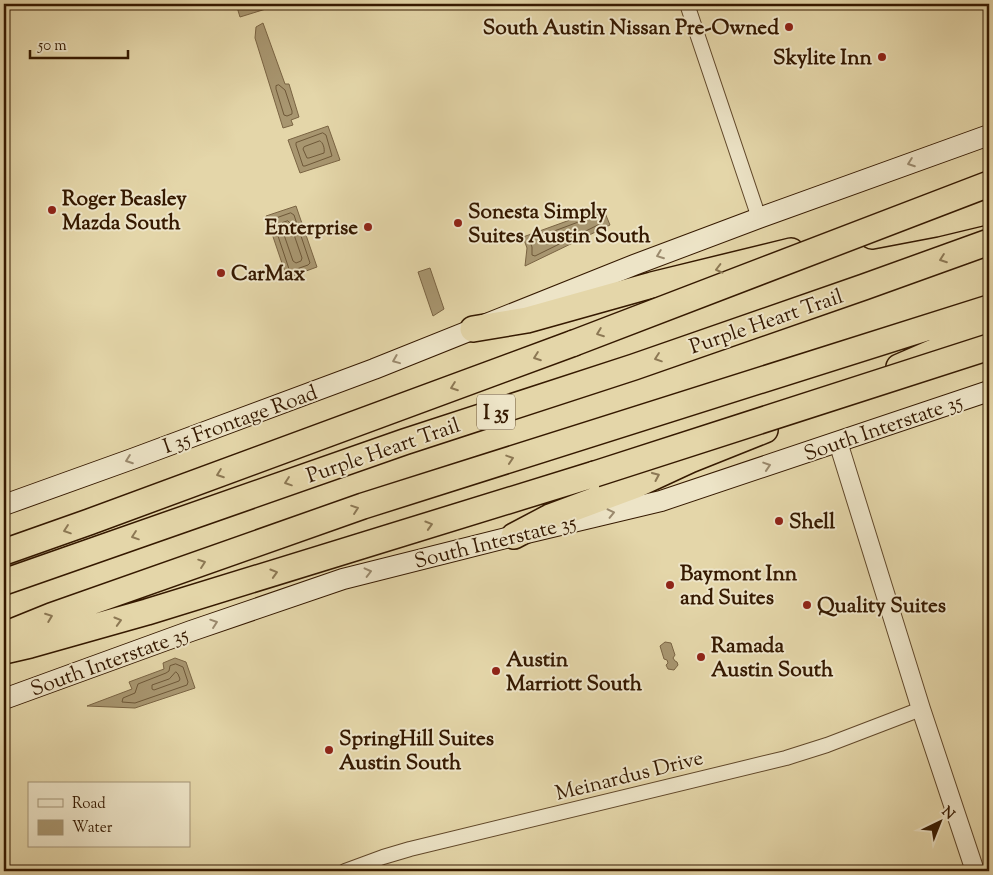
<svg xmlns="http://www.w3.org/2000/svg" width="993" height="875" viewBox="0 0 993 875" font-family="'Sorts Mill Goudy',serif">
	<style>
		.water { fill: #a89670; stroke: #7a6443 }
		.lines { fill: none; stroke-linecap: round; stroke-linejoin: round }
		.shore { stroke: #6e5838; stroke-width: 1 }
		.minor-casing { stroke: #61482a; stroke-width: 16 }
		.tertiary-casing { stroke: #61482a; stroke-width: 20 }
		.secondary-casing { stroke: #351900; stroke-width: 22 }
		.motorway-casing { stroke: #351900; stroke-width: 28 }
		.minor { stroke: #ede4c7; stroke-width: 14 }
		.tertiary { stroke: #ede4c7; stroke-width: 18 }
		.secondary { stroke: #ede4c7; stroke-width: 20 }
		.motorway { stroke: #e4d6a9; stroke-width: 25 }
		.motorway-bridge-casing { stroke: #351900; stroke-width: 28; stroke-linecap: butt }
		.motorway-bridge { stroke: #e4d6a9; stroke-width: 25 }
		.oneway { stroke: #9a896d }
		.oneway2 { stroke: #8c7854 }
		.poi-dot { fill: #8f2418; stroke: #ede4c7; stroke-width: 2 }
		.labels { text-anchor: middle; stroke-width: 4; stroke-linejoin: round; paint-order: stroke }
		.shield { fill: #ede4c7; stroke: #6c563c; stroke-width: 1 }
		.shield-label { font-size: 20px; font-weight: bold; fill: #351900 }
		.poi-label { font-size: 21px; font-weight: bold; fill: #351900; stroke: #ede4c7; text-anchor: start }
		.street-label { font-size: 21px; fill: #351900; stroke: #ede4c7 }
	</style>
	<rect width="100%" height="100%" fill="#e4d6a9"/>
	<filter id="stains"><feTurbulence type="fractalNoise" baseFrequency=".004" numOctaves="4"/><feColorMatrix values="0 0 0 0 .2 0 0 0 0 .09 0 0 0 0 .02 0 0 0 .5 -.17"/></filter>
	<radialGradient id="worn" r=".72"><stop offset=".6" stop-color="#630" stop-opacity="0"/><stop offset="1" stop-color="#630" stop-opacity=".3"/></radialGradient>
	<path class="water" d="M236 4H282L240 17Z
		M263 23 285 84H289L299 117 291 120 293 125 283 128 255 38 256 27Z
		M328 126 340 160 300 173 288 140Z
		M296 206 317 267 287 278 266 216Z
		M603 208 610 225 525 266 527 248 523 237Z
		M430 268 444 309 433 316 418 272Z
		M665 642 671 643 675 655 673 658 675 661 677 662 678 665 674 670 668 669 666 665 668 663 667 660 664 659 660 646Z
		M175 658 186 662 195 688 135 708 87 706 132 689 129 682 164 669 163 663Z"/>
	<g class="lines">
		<path class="shore" d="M279 85 285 90 292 111V114L287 116 284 115 276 89V86Z
			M323 133 326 135 332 156 305 166H303L296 145V143Z
			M320 141C323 142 325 149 324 153L309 158H307L303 149 304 147Z
			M291 213 294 215 310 263 308 265 291 271 289 269 273 221 274 219Z
			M598 215 601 217 603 221 602 223 535 256 532 255V247L530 242 531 240Z
			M288 221 290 223 302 258 301 261 296 263 293 261 281 226 282 223Z
			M176 664 183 667 188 682 187 685 135 703 122 702 123 698 135 693 138 684 166 673 169 671 170 666Z
			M176 672 178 674 180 679 179 681 154 690 152 689V685L169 679Z"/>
		<g class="minor-casing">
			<path id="minor" d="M687 4 759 218
				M345 871 383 857 410 849 786 758 827 745 921 709"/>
		</g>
		<g class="tertiary-casing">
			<path id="tertiary" d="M838 442 921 709 975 871"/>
		</g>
		<g class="secondary-casing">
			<path id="secondary" d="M4 505 132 459 374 369 634 265 759 218 989 135
				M4 699 191 631 343 579 514 536 661 501 989 391"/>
		</g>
		<g class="motorway-casing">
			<path id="motorway" d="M872 236 935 224 989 211
				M473 329 527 320 652 285 791 251
				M899 367 989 328
				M514 536 550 517 636 485 690 460 765 430
				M4 552 89 522 574 343
				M4 582 404 442 634 367 864 287 989 242
				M4 635 51 616 363 506 989 308
				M4 651 30 645 147 612 595 474"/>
		</g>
		<use href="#minor" class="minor"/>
		<use href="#tertiary" class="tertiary"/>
		<use href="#secondary" class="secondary"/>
		<use href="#motorway" class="motorway"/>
		<g class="motorway-bridge-casing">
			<path id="motorway-bridge" d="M574 343 989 184
				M595 474 989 347"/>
		</g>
		<use href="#motorway-bridge" class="motorway-bridge"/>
	</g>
	<defs><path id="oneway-chevron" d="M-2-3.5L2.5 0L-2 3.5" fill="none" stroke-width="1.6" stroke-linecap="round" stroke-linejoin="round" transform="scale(1.25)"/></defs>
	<g class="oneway">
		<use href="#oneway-chevron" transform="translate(911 163) rotate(160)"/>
		<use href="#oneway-chevron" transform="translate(660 255) rotate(159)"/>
		<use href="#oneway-chevron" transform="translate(396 360) rotate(158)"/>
		<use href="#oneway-chevron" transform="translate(129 460) rotate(160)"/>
		<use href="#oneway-chevron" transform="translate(767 466) rotate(-18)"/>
		<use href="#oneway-chevron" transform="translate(611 513) rotate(-13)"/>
		<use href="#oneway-chevron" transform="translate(368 572) rotate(-14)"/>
		<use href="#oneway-chevron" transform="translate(214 623) rotate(-19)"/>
	</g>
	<g class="oneway2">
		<use href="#oneway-chevron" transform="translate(943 259) rotate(160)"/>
		<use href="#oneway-chevron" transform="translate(719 269) rotate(166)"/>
		<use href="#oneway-chevron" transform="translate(600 333) rotate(159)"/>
		<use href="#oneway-chevron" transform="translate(537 357) rotate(160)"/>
		<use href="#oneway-chevron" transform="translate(658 358) rotate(161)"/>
		<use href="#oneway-chevron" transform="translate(454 387) rotate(160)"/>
		<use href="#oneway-chevron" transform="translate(510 459) rotate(-18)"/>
		<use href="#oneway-chevron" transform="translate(220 474) rotate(160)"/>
		<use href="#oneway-chevron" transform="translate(656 476) rotate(-24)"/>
		<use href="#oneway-chevron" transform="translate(288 482) rotate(161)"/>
		<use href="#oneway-chevron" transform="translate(355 509) rotate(-19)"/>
		<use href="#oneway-chevron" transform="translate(429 525) rotate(-17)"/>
		<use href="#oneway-chevron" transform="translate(67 530) rotate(161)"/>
		<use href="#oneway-chevron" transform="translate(135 536) rotate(161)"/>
		<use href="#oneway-chevron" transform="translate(202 563) rotate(-19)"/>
		<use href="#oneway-chevron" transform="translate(274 573) rotate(-17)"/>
		<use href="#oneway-chevron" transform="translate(49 617) rotate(-21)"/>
		<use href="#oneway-chevron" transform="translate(118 621) rotate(-16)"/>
	</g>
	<g class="poi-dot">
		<circle cx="789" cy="27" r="5"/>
		<circle cx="882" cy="57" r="5"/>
		<circle cx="52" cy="210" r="5"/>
		<circle cx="458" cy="223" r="5"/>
		<circle cx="368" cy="227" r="5"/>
		<circle cx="221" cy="273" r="5"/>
		<circle cx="779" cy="521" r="5"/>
		<circle cx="670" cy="585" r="5"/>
		<circle cx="807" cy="605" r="5"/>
		<circle cx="701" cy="657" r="5"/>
		<circle cx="496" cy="671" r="5"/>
		<circle cx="329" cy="750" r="5"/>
	</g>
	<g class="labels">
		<rect class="shield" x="477" y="394.5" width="38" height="35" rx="4"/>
		<g class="shield-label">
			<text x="496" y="419">I 35</text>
		</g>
		<g class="poi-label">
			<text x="779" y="34" text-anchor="end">South Austin Nissan Pre-Owned</text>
			<text x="872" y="64" text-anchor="end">Skylite Inn</text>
			<text x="62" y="205">Roger Beasley<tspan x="62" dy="24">Mazda South</tspan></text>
			<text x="468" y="218">Sonesta Simply<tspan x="468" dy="24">Suites Austin South</tspan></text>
			<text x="358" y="234" text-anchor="end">Enterprise</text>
			<text x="231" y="280">CarMax</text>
			<text x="789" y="528">Shell</text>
			<text x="680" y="580">Baymont Inn<tspan x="680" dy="24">and Suites</tspan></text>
			<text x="817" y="612">Quality Suites</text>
			<text x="711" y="652">Ramada<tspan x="711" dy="24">Austin South</tspan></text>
			<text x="506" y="666">Austin<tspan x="506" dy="24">Marriott South</tspan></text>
			<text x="339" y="745">SpringHill Suites<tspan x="339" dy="24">Austin South</tspan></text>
		</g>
		<g class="street-label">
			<text transform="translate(766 321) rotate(-19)" y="7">Purple Heart Trail</text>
			<text transform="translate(240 419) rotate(-20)" y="7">I 35 Frontage Road</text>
			<text transform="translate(883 427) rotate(-19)" y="7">South Interstate 35</text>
			<text transform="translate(383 450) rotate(-19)" y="7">Purple Heart Trail</text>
			<text transform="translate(495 541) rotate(-14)" y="7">South Interstate 35</text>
			<text transform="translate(109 661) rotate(-20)" y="7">South Interstate 35</text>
			<text transform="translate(629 775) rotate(-14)" y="7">Meinardus Drive</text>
		</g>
	</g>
	<rect width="993" height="875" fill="none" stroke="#e4d6a9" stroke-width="20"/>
	<rect x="5" y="5" width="983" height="865" fill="none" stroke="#351900" stroke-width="2.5"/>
	<rect x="10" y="10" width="973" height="855" fill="none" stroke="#351900"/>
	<rect x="28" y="782" width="162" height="65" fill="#ede4c7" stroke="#a39377"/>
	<rect x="38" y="799" width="25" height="8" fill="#ede4c7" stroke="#a39377"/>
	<text x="72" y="808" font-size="15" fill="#351900">Road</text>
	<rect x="38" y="820" width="25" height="15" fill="#a89670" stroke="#a39377"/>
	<text x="72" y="832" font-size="15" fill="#351900">Water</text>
	<g transform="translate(940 822) rotate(43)" stroke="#ede4c7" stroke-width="4" paint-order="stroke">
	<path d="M0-4L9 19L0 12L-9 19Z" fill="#351900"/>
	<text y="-8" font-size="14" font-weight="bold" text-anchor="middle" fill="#351900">N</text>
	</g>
	<path d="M30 50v8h98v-8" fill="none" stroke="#351900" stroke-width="2.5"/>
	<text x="38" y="50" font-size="15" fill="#351900" stroke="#ede4c7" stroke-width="4" paint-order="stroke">50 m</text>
	<rect width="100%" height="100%" filter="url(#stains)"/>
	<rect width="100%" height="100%" fill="url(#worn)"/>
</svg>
